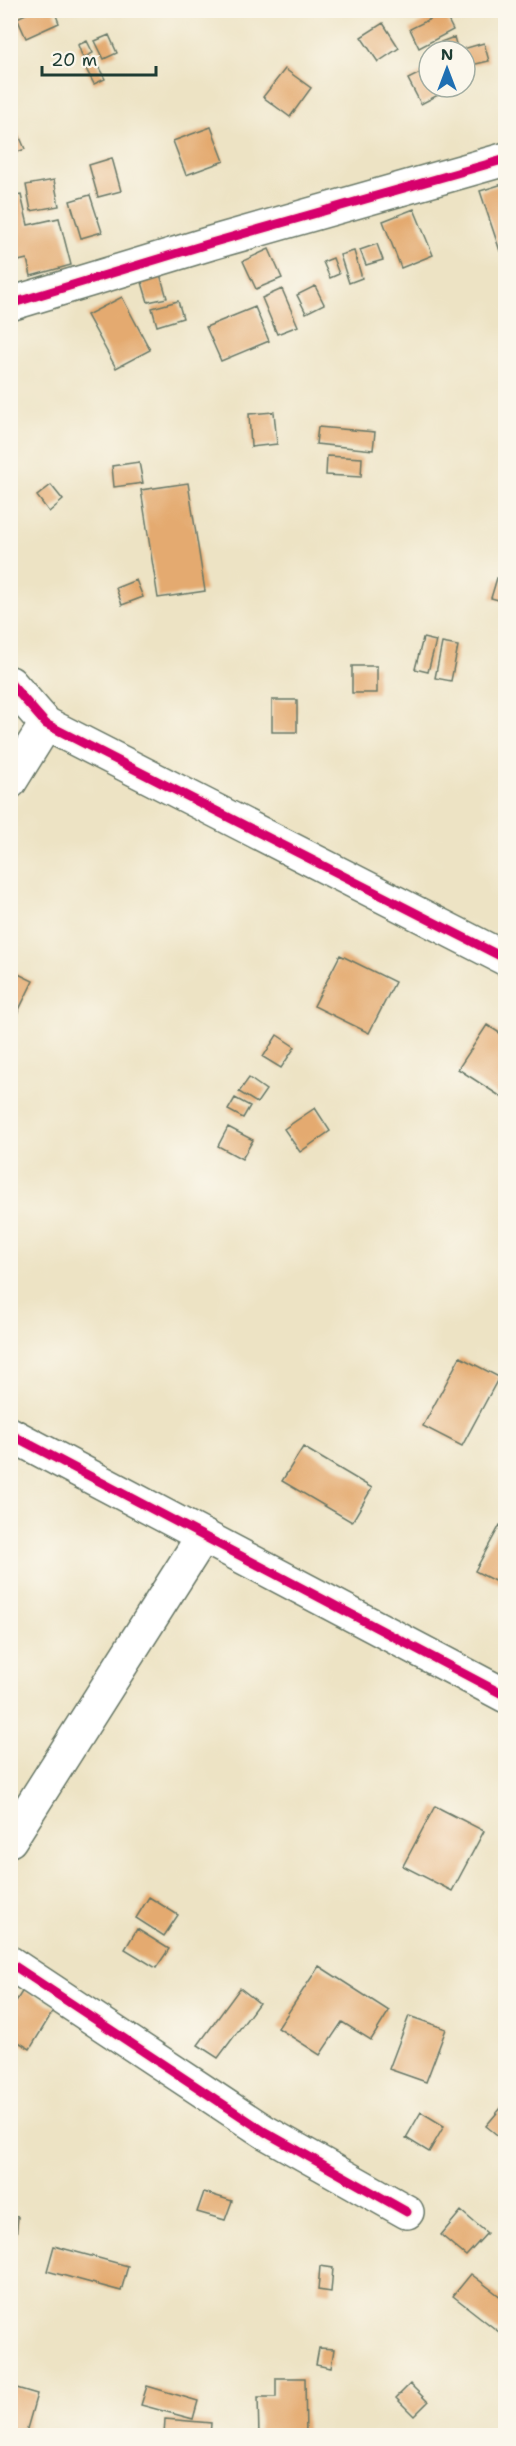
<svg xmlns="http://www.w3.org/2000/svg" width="516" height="2446" viewBox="0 0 516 2446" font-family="'Shantell Sans',sans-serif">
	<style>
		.building { fill: #e4aa6f }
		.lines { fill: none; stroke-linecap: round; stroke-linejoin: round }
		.minor-casing { stroke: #677766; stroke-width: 36 }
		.tertiary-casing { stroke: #677766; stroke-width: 36 }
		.minor { stroke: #fff; stroke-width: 33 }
		.tertiary { stroke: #fff; stroke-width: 33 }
		.cycleway-casing { stroke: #fbf7ec; stroke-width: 13 }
		.cycleway { stroke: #d6006c; stroke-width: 9 }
	</style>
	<rect width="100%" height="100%" fill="#fbf7ec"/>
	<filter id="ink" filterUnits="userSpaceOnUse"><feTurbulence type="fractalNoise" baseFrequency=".0167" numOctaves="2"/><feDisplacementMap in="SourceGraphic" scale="12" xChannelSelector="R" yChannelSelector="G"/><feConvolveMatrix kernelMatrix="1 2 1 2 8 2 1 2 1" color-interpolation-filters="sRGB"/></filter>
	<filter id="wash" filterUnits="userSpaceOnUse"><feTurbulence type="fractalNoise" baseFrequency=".008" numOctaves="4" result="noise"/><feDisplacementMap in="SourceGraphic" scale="24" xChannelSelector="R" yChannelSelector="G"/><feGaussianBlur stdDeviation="1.35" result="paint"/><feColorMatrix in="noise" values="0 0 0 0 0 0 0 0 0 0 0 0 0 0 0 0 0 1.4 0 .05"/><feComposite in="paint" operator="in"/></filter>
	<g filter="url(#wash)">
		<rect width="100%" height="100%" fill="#ede3c4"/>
		<g id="blocks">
			<path class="building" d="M34 10H54L59 23 26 38 17 18Z
				M467 10H499V12L468 17Z
				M444 12 453 30 419 48 410 29Z
				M383 23 399 48 378 62 361 37Z
				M109 35 117 53 104 59 95 41Z
				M454 37 458 51H444L441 42Z
				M87 41 93 53 83 58 78 45Z
				M484 43 489 61 467 66 465 51 463 49Z
				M94 59 105 79 94 84 84 65Z
				M285 69 311 88 290 117 263 97Z
				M426 70 429 75V87H436L440 94 421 104 408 79Z
				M10 114 25 149 10 155Z
				M211 127 224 161 186 175 173 141Z
				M112 158 121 191 98 197 89 165Z
				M54 180 59 206 31 211 26 185Z
				M506 183V249L500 251 480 191Z
				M21 195 28 225 59 218 71 265 31 276 27 259 10 263V197Z
				M90 195 102 232 81 238 70 201Z
				M414 209 433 255 401 268 383 221Z
				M377 244 383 260 366 265 360 250Z
				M269 249 282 278 256 289 243 261Z
				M354 251 362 278 349 283 340 255Z
				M333 258 339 274 330 278 323 262Z
				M160 274 167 298 148 302 141 279Z
				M315 286 324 304 306 313 297 295Z
				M282 289 298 326 277 334 262 298Z
				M122 297 150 350 116 368 87 315Z
				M178 301 183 318 157 326 152 308Z
				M255 307 269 341 221 361 206 327Z
				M274 412 277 444 251 447 249 414Z
				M318 427 375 432 373 450 316 444Z
				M327 456 362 458 361 477 326 475Z
				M139 462 143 483 114 487 112 466Z
				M188 483 205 591 158 598 141 490Z
				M51 485 63 500 49 512 37 496Z
				M497 578 506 580V602L491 598Z
				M136 580 143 597 122 605 116 588Z
				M423 638 436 641 428 672 415 669Z
				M442 643 458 646 451 681 435 678Z
				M352 666H377V693H352Z
				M272 700H297V732H272Z
				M340 955 395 982 369 1033 314 1006Z
				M10 970 33 981 10 1028Z
				M487 1025 506 1037V1100L458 1069Z
				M277 1035 295 1047 281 1068 263 1057Z
				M249 1078 266 1090 257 1103 239 1092Z
				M235 1098 250 1106 243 1118 228 1110Z
				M315 1108 330 1131 300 1152 284 1129Z
				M228 1127 253 1140 242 1159 218 1146Z
				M460 1357 499 1377 462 1446 423 1426Z
				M303 1447 372 1488 352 1522 282 1481Z
				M500 1525 506 1528V1587L475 1571Z
				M435 1806 484 1831 452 1891 403 1866Z
				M149 1897 178 1915 164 1936 136 1918Z
				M137 1929 169 1949 156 1968 125 1949Z
				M319 1966 389 2011 371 2040 342 2022 320 2055 278 2028Z
				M240 1988 259 2003 218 2058 198 2045Z
				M23 1990 55 2008 30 2049 10 2037V2011Z
				M409 2016 446 2029 426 2082 389 2069Z
				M501 2108 506 2112V2142L486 2126Z
				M421 2112 444 2126 429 2152 406 2138Z
				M204 2192 232 2201 225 2220 197 2212Z
				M461 2211 487 2233 466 2256 441 2235Z
				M10 2216 18 2217 15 2247H10Z
				M54 2246 128 2266 121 2291 47 2271Z
				M320 2266 333 2268 331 2292 318 2290Z
				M471 2274 506 2301V2324L499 2332 453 2296Z
				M319 2348 334 2349 331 2368 316 2365Z
				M276 2378H305L306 2436H259L258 2397H276Z
				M410 2384 428 2402 414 2416 396 2398Z
				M10 2386 37 2394 25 2436H10Z
				M147 2386 198 2401 193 2419 141 2405Z
				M165 2419 211 2423 210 2436H164Z"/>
		</g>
	</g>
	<g filter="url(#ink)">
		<use href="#blocks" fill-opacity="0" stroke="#677766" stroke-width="1.5"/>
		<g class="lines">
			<g class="minor-casing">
				<path id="minor" d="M10 304 211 243 506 159
					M10 683 46 724 506 959
					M10 782 46 724
					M10 1840 203 1536
					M10 1963 265 2132 407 2212"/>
			</g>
			<g class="tertiary-casing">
				<path id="tertiary" d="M10 1434 506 1696"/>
			</g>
			<use href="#minor" class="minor"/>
			<use href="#tertiary" class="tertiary"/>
			<g class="cycleway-casing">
				<path id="cycleway" d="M10 304 211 243 506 159
					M10 683 46 724 506 959
					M10 1434 506 1696
					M10 1963 265 2132 407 2212"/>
			</g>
			<use href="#cycleway" class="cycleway"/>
		</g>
	</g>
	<rect width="516" height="2446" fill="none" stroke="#fbf7ec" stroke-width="36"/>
	<g transform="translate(447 69)"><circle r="28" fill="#fbf7ec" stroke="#a3ada2" stroke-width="1.5"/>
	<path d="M0-4.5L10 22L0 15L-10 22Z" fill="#1f6fb2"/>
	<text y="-9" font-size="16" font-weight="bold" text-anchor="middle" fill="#1f3d34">N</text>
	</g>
	<path d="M42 66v9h114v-9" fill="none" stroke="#1f3d34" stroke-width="3"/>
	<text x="51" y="66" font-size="18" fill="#1f3d34" stroke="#fbf7ec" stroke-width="4.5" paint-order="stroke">20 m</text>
</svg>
